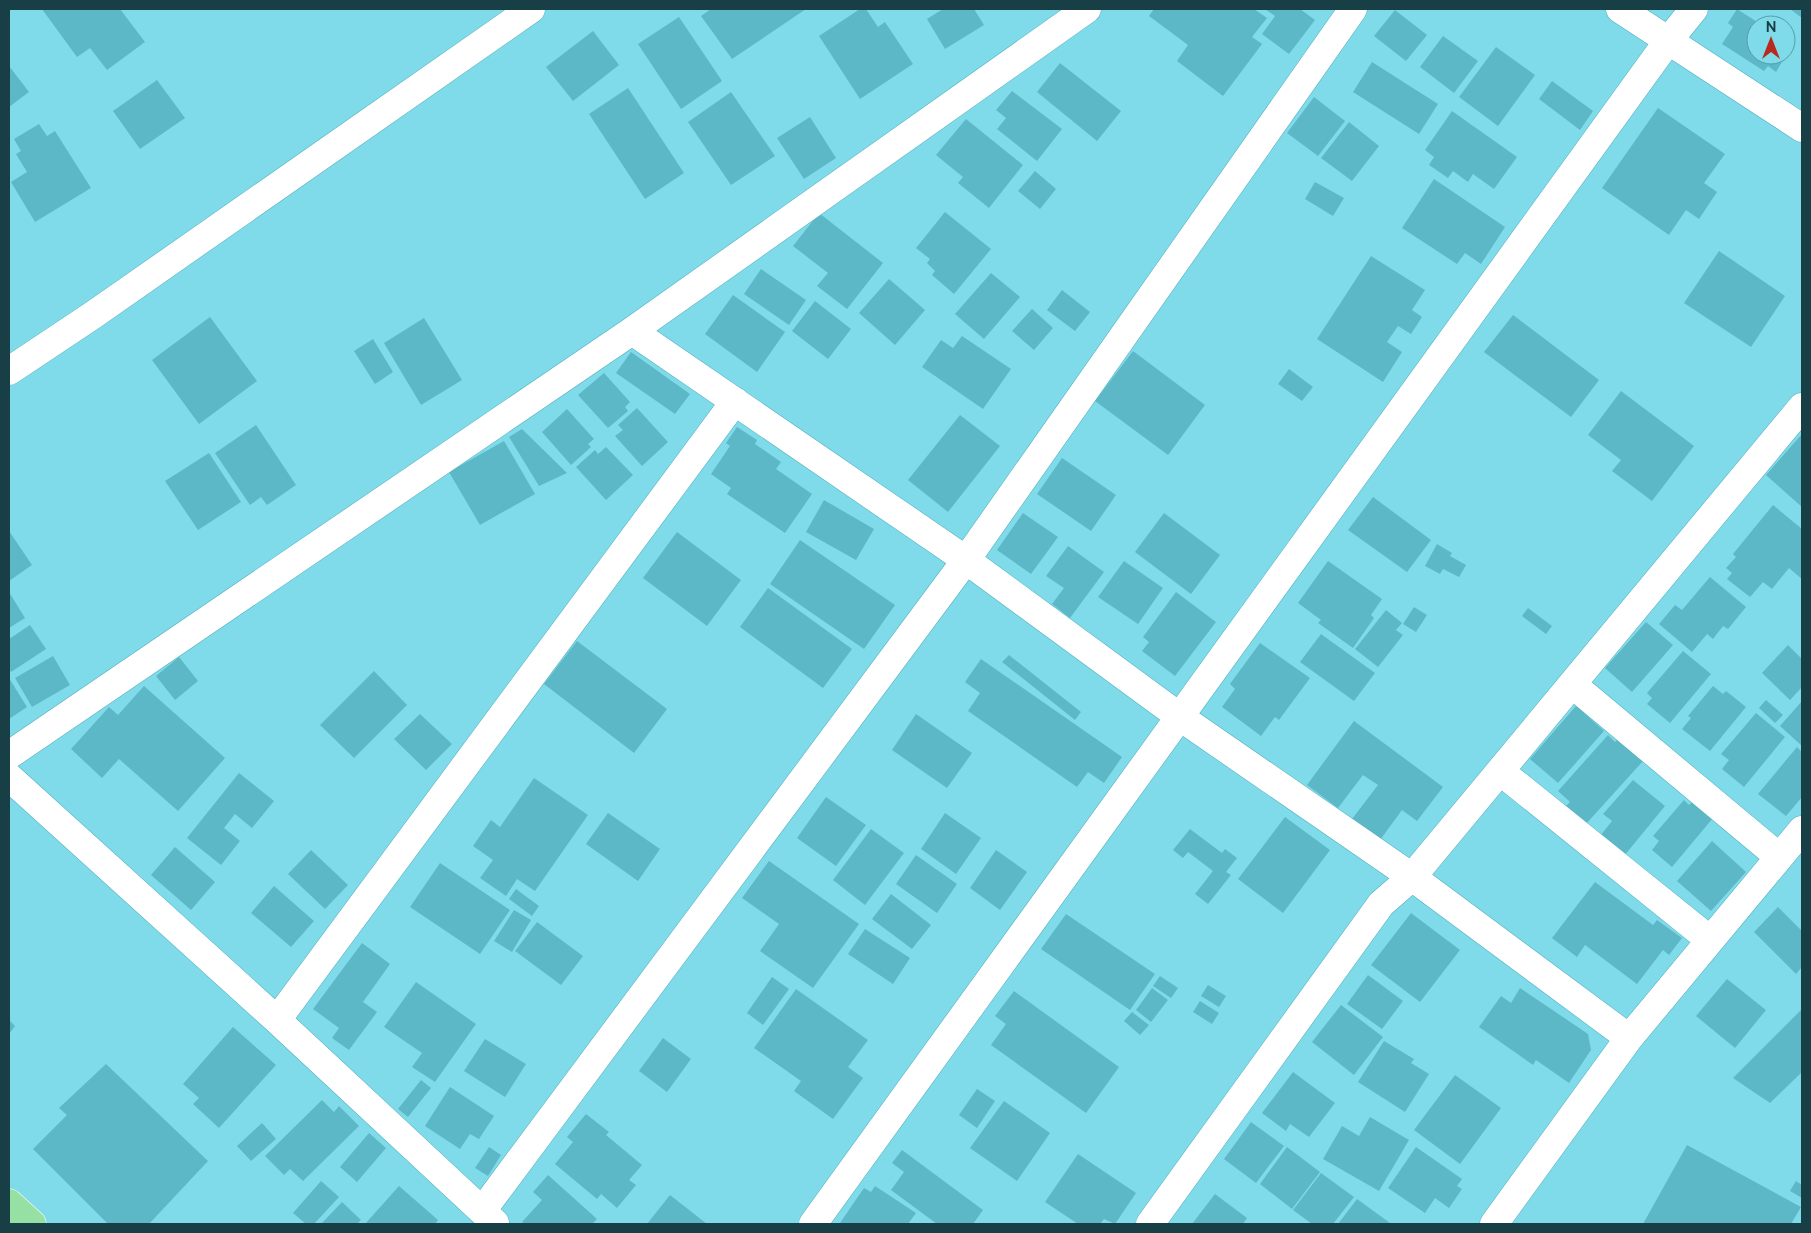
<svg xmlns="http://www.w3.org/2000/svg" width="1811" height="1233" viewBox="0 0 1811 1233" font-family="Raleway,sans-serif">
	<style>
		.building { fill: #5cb8c7 }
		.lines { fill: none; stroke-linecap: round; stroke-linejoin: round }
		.minor-casing { stroke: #52afbe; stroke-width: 29 }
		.tertiary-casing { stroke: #52afbe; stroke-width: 29 }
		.trunk-casing { stroke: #fff; stroke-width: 29 }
		.minor { stroke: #fff; stroke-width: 28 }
		.tertiary { stroke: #fff; stroke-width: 28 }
		.trunk { stroke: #96e0a4; stroke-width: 28 }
	</style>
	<rect width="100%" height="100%" fill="#7fdbea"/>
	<path class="building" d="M42 9H120L145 42 107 70 90 48 77 57Z
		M711 9H806L732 59 701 16Z
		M860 9H866L878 27 885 22 913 64 860 99 819 36Z
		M943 9H974L984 25 945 49 927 19Z
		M1154 9H1254L1267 18 1252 37 1262 44 1223 96 1177 61 1188 45 1149 16Z
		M1265 9H1300L1315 20 1289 54 1262 34 1275 16Z
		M1737 9 1762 25H1756V55H1786V48L1789 50 1776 72 1768 66 1764 71 1722 44 1733 27 1728 23Z
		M1790 9H1802V18Z
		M1395 10 1427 35 1406 61 1374 36Z
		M679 17 722 81 681 109 638 44Z
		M593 31 619 65 573 101 546 67Z
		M1443 36 1478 61 1454 93 1420 67Z
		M1496 47 1535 75 1498 126 1459 97Z
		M1372 62 1438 104 1419 134 1353 92Z
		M1060 63 1121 111 1097 141 1037 92Z
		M9 66 29 92 9 107Z
		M157 80 185 118 140 149 113 111Z
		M1552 81 1593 111 1580 130 1539 99Z
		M628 88 684 173 645 199 589 114Z
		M1012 91 1062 129 1037 161 997 129 1006 118 996 110Z
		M731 92 775 156 731 185 688 122Z
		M1314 97 1345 121 1318 156 1287 133Z
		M1658 108 1725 154 1704 183 1717 192 1699 219 1686 210 1669 235 1602 188Z
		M1452 111 1517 157 1494 189 1473 174 1468 182 1453 171 1448 178 1429 165 1434 157 1425 150Z
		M810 117 836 158 804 179 777 138Z
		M966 119 1023 165 989 208 958 183 963 177 936 155Z
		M1349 122 1379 146 1352 181 1321 158Z
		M39 124 47 136 55 131 91 188 35 222 11 182 27 172 16 154 21 151 14 139Z
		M1035 171 1056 189 1040 209 1018 191Z
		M1434 179 1505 227 1481 264 1465 253 1457 264 1402 228Z
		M1315 182 1344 198 1333 216 1305 199Z
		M945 212 991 249 954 294 932 275 935 271 927 263 930 259 916 248Z
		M819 213 883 263 847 309 817 286 828 273 793 246Z
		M1719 251 1785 296 1751 347 1684 303Z
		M1371 256 1425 290 1412 310 1422 317 1411 334 1398 326 1387 342 1402 352 1383 382 1317 339Z
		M761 269 806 300 789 325 744 294Z
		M991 273 1020 297 984 339 955 314Z
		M889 279 925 310 895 345 859 313Z
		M1062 290 1090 312 1075 331 1047 310Z
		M733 295 785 332 757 372 705 334Z
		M815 301 851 329 828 359 792 331Z
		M1032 309 1053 328 1034 350 1012 331Z
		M1513 315 1599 380 1571 417 1484 352Z
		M210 317 257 381 199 424 152 360Z
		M424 318 462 380 421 405 384 343Z
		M962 336 1011 369 983 409 922 367 941 340 953 348Z
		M373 339 393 372 375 384 354 351Z
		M1133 351 1205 405 1168 455 1095 401Z
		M631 352 690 394 675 414 616 373Z
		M1289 369 1313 387 1302 401 1278 384Z
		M604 373 630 402 625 407 628 411 608 428 578 395Z
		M1621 391 1694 446 1652 501 1612 471 1621 460 1588 435Z
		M637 408 668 442 642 466 615 436 623 430 618 425Z
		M567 409 594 439 588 444 591 447 571 465 542 432Z
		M960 415 1000 446 948 512 908 480Z
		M256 425 296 485 267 505 261 497 250 505 215 453Z
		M737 427 757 440 755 444 781 462 776 469 812 494 785 533 727 494 731 488 711 474 730 446 726 443Z
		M522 429 567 473 539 486 509 437Z
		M1802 434V507L1766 475Z
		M504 441 535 494 480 525 449 472Z
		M606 447 633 475 606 500 576 467 595 450 598 454Z
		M209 453 241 502 198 530 165 481Z
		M1062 458 1116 495 1091 531 1037 494Z
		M1373 497 1431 540 1407 572 1348 530Z
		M824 500 874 529 856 560 806 532Z
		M1773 505 1802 529V579L1789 568 1772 589 1763 582 1750 597 1727 579 1732 573 1726 568 1736 557 1733 554Z
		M1023 513 1058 537 1031 574 997 550Z
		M1164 513 1220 555 1191 594 1135 552Z
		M9 531 32 565 9 581Z
		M677 532 741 580 707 626 643 578Z
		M800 540 895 605 864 649 770 584Z
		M1437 544 1452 553 1450 556 1466 565 1459 577 1443 569 1440 574 1425 566Z
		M1068 546 1104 572 1070 618 1052 604 1064 588 1046 576Z
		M1124 561 1163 588 1138 624 1098 597Z
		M1328 561 1382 599 1371 615 1374 618 1353 648 1318 623 1321 620 1298 603Z
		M1710 577 1746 607 1728 629 1723 626 1713 639 1707 634 1692 652 1659 624 1675 605 1682 610Z
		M768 588 852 649 823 688 740 627Z
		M9 592 25 618 9 628Z
		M1176 592 1216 622 1175 676 1142 651 1149 642 1143 637Z
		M1414 607 1427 615 1416 632 1403 624Z
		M1528 608 1552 626 1546 634 1522 616Z
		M1386 610 1402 623 1396 630 1403 635 1378 667 1355 649Z
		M1646 622 1673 645 1632 692 1605 668Z
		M30 625 46 649 11 672 9 668V639Z
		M1321 634 1375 673 1354 701 1300 662Z
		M577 641 667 709 634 753 544 684Z
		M1260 643 1310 678 1279 720 1275 717 1261 736 1222 707 1235 689 1230 684Z
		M1788 645 1802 659V687L1790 700 1762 673Z
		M1683 651 1711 674 1670 723 1647 704 1652 698 1647 693Z
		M1009 655 1081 712 1075 720 1002 662Z
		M53 656 70 685 32 707 15 678Z
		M179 657 198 681 175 700 156 676Z
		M981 659 1122 757 1104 783 1088 772 1077 787 968 711 980 693 965 682Z
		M374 671 407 705 354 758 320 725Z
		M9 678 27 707 9 719Z
		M144 686 225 758 178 811 119 759 102 778 71 749 109 707 118 715Z
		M1713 686 1723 694 1726 691 1746 707 1710 751 1682 729 1691 718 1688 716Z
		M1766 700 1783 715 1775 723 1759 708Z
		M1802 701V746L1780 726Z
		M1576 706 1604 731 1558 783 1530 759Z
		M1756 713 1785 737 1744 787 1722 769 1729 760 1721 754Z
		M420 714 452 744 426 770 394 739Z
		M916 714 972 753 947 788 892 750Z
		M1354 721 1443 787 1417 821 1402 810 1380 840 1352 819 1378 785 1363 775 1338 808 1307 785Z
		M1608 735 1615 742 1618 739 1643 761 1586 824 1566 806 1570 802 1558 791Z
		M1797 747 1802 752V797L1786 816 1758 794Z
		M239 773 274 801 252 828 235 814 224 828 240 841 221 865 187 838Z
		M534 778 588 815 535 891 517 879 506 896 480 878 493 860 473 846 491 820 500 827Z
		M1633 780 1665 806 1624 856 1600 836 1612 821 1603 814Z
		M826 797 866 825 836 866 797 838Z
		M1684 800 1689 805 1693 801 1713 818 1672 867 1652 850 1659 841 1653 836Z
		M608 813 660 849 638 881 586 844Z
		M945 813 981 838 956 874 921 849Z
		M1285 817 1330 850 1283 913 1238 879Z
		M871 829 904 853 865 905 833 880Z
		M1190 829 1222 853 1225 849 1237 858 1226 872 1231 875 1208 904 1195 894 1213 871 1188 852 1183 858 1173 850Z
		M1712 841 1746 872 1711 911 1677 881Z
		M175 847 215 882 191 910 151 875Z
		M311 850 348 885 325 909 288 874Z
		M996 850 1027 872 1000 910 970 888Z
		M916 855 957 884 937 913 896 884Z
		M769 861 859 924 813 988 760 951 779 924 742 898Z
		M440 863 510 910 480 954 410 907Z
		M1595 882 1653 925 1657 920 1682 938 1669 955 1663 950 1637 984 1585 945 1577 957 1552 938Z
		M274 886 314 921 291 947 251 913Z
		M516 889 539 906 532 916 509 899Z
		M891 894 931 925 912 949 872 919Z
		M1778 907 1802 931V967L1796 974 1754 932Z
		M514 910 531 920 512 952 494 941Z
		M1411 913 1460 950 1420 1002 1371 965Z
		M1066 914 1155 974 1130 1010 1041 949Z
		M537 922 583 956 561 985 515 951Z
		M865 929 910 958 893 984 848 954Z
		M362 943 390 964 363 1002 377 1012 349 1050 332 1038 339 1028 313 1009Z
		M1368 975 1403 1001 1382 1029 1347 1004Z
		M1160 976 1178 988 1171 998 1153 986Z
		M772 977 789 989 763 1025 747 1013Z
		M1727 979 1766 1010 1735 1048 1696 1016Z
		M416 982 476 1024 435 1082 412 1067 422 1053 384 1027Z
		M1208 985 1226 996 1219 1007 1201 996Z
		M1152 988 1168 1000 1151 1022 1136 1010Z
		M1520 988 1588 1034 1591 1050 1569 1083 1536 1060 1533 1065 1479 1027 1501 996 1511 1003Z
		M796 989 868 1040 848 1067 863 1078 833 1119 794 1091 801 1081 754 1048Z
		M1014 991 1119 1067 1086 1113 991 1045 1006 1024 995 1016Z
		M1200 1001 1219 1013 1212 1024 1193 1012Z
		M1341 1005 1383 1037 1354 1075 1312 1042Z
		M1802 1009V1072L1770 1103 1733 1078Z
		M1132 1012 1149 1025 1140 1035 1124 1021Z
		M9 1020 15 1026 9 1034Z
		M233 1027 276 1065 219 1128 193 1104 199 1098 183 1084Z
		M663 1038 691 1059 667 1092 639 1071Z
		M485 1039 526 1064 505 1097 464 1071Z
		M1384 1041 1414 1059 1411 1063 1429 1074 1405 1112 1358 1082Z
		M106 1064 208 1161 149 1224H108L33 1149 67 1115 59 1108Z
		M1293 1072 1335 1103 1309 1137 1290 1124 1286 1131 1262 1113Z
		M1455 1075 1501 1108 1460 1164 1414 1130Z
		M421 1080 431 1088 408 1117 398 1109Z
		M450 1087 494 1116 479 1139 470 1134 460 1149 425 1126Z
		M977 1089 995 1101 977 1128 959 1115Z
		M322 1100 334 1112 339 1106 359 1126 303 1181 290 1169 284 1175 265 1156Z
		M1004 1101 1050 1133 1017 1181 970 1148Z
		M586 1114 609 1132 606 1135 642 1165 629 1180 636 1185 617 1208 601 1194 597 1199 555 1164 573 1142 567 1137Z
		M1370 1117 1409 1140 1379 1191 1323 1159 1342 1126 1359 1136Z
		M1251 1122 1284 1146 1256 1183 1224 1159Z
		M262 1123 276 1139 251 1161 237 1146Z
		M369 1133 386 1148 357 1182 340 1167Z
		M1687 1145 1801 1207 1791 1224H1643Z
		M489 1147 501 1155 488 1176 475 1168Z
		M1287 1147 1320 1172 1292 1209 1260 1184Z
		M1416 1147 1462 1179 1457 1186 1462 1189 1449 1208 1435 1198 1425 1213 1388 1188Z
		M902 1150 983 1210 973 1224H937L891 1190 904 1172 892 1163Z
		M1078 1154 1136 1193 1115 1224 1104 1219 1100 1224H1078L1045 1202Z
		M1321 1173 1354 1197 1333 1224H1312L1293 1210Z
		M548 1175 597 1219 592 1224H525L522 1222 542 1200 533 1192Z
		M321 1181 339 1197 314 1224H306L293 1213Z
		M1796 1181 1802 1185V1198L1790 1191Z
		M399 1186 438 1220 435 1224H365Z
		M875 1186 916 1213 908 1224H842L840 1223 864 1188 871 1192Z
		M1215 1194 1247 1218 1243 1224H1192Z
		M670 1195 707 1224H647Z
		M1357 1199 1390 1223 1389 1224H1338Z
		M342 1202 361 1220 357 1224H321Z"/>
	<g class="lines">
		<g class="minor-casing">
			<path id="minor" d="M1620 9 1802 128
				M632 331 966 560 1180 717 1412 877 1629 1038
				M1572 684 1779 857
				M9 755 632 331 1087 9
				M1500 771 1710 940
				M9 777 277 1020 495 1223
				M277 1020 735 401
				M482 1211 966 560 1353 9
				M813 1224 1668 41 1694 9
				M1150 1224 1381 904 1412 877 1802 407
				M1494 1224 1629 1038 1802 830"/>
		</g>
		<g class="tertiary-casing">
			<path id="tertiary" d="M9 371 93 315 531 9"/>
		</g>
		<g class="trunk-casing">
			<path id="trunk" d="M9 1203 32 1224"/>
		</g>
		<use href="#minor" class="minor"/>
		<use href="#tertiary" class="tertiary"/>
		<use href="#trunk" class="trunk"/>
	</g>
	<rect width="1811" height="1233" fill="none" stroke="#183f45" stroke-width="20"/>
	<g transform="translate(1771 40)"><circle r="24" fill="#7fdbea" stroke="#569da8"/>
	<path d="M0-4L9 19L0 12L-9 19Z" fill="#b82a20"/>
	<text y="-8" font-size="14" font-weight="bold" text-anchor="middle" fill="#183f45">N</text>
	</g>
</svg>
